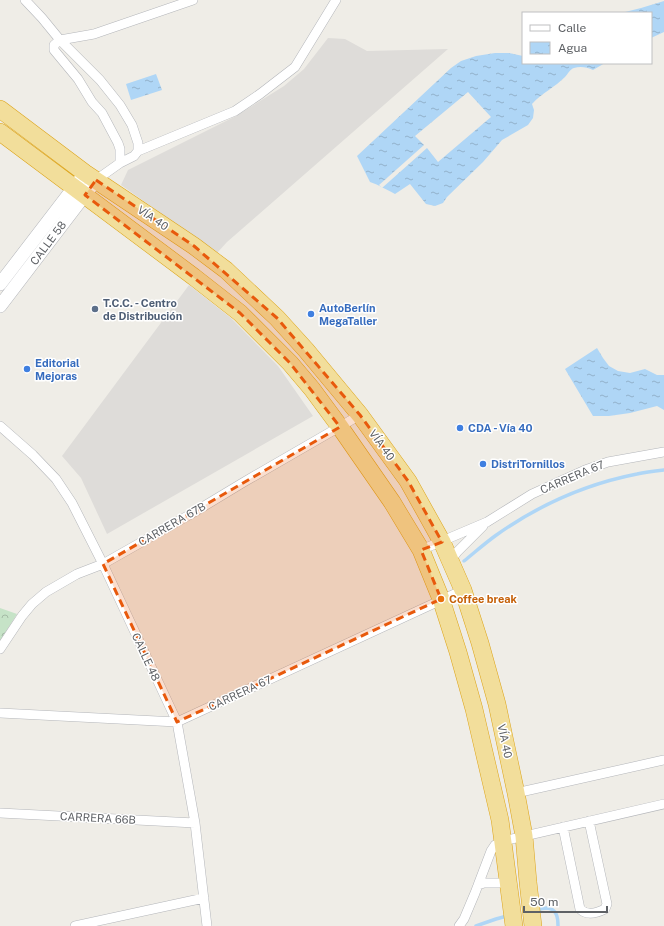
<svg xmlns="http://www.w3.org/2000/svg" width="664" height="926" viewBox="0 0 664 926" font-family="'Public Sans',sans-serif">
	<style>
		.industrial { fill: #dedcd9 }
		.park { fill: url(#park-crowns) }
		.water { fill: url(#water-ripples) }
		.pier { fill: #efede7 }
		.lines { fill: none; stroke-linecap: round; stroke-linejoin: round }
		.stream { stroke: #afd6f6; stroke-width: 3.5 }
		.street-casing { stroke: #b4b6ba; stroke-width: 10 }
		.secondary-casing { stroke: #b3b5ba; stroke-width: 14 }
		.highway-casing { stroke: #dda419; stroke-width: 18 }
		.street { stroke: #fff; stroke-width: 9 }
		.secondary { stroke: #fff; stroke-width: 13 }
		.highway { stroke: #f2de9b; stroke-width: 17 }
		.marked { fill: #e8590c; fill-opacity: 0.2; stroke: #e8590c; stroke-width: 3; stroke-dasharray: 8 5; stroke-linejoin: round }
		.service-dot { fill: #5c6f8a; stroke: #fff; stroke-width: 1.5 }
		.shop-dot { fill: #3f7fe0; stroke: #fff; stroke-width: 1.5 }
		.food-dot { fill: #e8710a; stroke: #fff; stroke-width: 1.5 }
		.labels { text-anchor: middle; stroke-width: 3; stroke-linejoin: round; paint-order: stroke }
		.street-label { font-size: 11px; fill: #5e6165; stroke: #fff }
		.service-label { font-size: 11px; font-weight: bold; fill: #4e5e75; stroke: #fff; text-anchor: start }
		.shop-label { font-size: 11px; font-weight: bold; fill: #366cbe; stroke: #fff; text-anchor: start }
		.food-label { font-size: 11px; font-weight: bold; fill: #c56008; stroke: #fff; text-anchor: start }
	</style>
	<defs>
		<pattern id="park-crowns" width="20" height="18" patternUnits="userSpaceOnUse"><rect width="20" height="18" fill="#c6e3c7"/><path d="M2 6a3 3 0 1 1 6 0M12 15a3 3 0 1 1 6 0" fill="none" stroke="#a4bba5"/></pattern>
		<pattern id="water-ripples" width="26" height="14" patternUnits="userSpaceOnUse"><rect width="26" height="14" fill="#afd6f6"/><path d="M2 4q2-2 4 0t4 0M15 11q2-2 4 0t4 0" fill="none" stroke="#92b1cb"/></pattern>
	</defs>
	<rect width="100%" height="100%" fill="#efede7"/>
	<path class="industrial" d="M328 38 345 39 367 51 448 49 227 242 217 253 121 185 128 170 236 116 284 86 304 69Z
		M189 285 231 318 278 366 313 416 107 534 81 478 62 456Z"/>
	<path class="park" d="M0 608 17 614 0 641Z"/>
	<path class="water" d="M664 1V32L651 38V13H621L641 8Z
		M495 53H509L523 56V63H605L593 70C587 67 580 66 574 68 570 69 568 74 565 77 555 87 542 93 532 104L534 110 533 118 528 125 502 140 483 162 447 197 443 203 435 206 426 204 410 184 395 194C387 190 379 185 370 182L357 156 451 68 461 61 476 56Z
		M156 74 162 90 131 100 126 84Z
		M597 348 603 358 609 366 618 371 630 373 645 369 657 375H664V410L657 406 630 413 609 416H593L565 369Z"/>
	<path class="pier" d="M468 92 491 117 438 162 427 148 382 188 379 185 424 145 415 136Z"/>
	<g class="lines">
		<path class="stream" d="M464 561C474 553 484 544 495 536 537 506 586 484 637 474 646 472 655 471 664 470
			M537 910C540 909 544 908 547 908 557 909 558 918 558 926
			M476 926 496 919 507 916"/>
		<g class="street-casing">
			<path id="street" d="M25 0 42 18 60 40 100 80 120 105 132 125 138 143V151L134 156 120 163 96 180
				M138 151 235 111 260 94 295 67 336 0
				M120 163V149L118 143 102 113 92 102 78 79 54 50V45L60 40 94 34 193 0
				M0 426 33 455 56 479 72 503 103 564 177 722 195 823 207 926
				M421 550 487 522 532 494 585 470 608 462 664 452
				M451 560 457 552 483 526
				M0 649 22 616 32 604 46 592 77 574 103 564 191 514 244 482 360 415
				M0 713 177 722 463 590
				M516 793 664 760
				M0 813 195 823
				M563 827 580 909C587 916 597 913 605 909L607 904 589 821
				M478 885 484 883H508
				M75 926 204 898
				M459 926 464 919 475 893 491 851 495 845 503 841 664 804"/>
		</g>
		<g class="secondary-casing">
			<path id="secondary" d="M0 284 79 181
				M0 306 96 180"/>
		</g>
		<g class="highway-casing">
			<path id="highway" d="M0 109 85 173 194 246 226 270 277 318 306 350 360 415 408 481 442 542 463 590 480 643 497 704 516 793 524 836 528 882 533 926
				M0 132 194 277 240 313 290 363 312 389 340 427 392 502 421 550 441 599 458 652 474 709 500 820 514 926"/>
		</g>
		<use href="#street" class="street"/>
		<use href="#secondary" class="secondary"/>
		<use href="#highway" class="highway"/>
	</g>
	<path class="marked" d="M96 180 194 246 277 318 360 415 408 481 442 542 421 550 441 599 177 722 103 564 340 427 290 363 240 313 85 195Z"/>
	<circle class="service-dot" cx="95" cy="309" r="4"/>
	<g class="shop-dot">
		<circle cx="311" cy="314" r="4"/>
		<circle cx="27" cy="369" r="4"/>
		<circle cx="460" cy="428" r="4"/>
		<circle cx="483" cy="464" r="4"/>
	</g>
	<circle class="food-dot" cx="441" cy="599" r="4"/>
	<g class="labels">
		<g class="street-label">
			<text transform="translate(153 218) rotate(34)" y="4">VÍA 40</text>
			<text transform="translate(48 243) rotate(-53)" y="4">CALLE 58</text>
			<text transform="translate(382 445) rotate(54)" y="4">VÍA 40</text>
			<text transform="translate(572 477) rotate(-23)" y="4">CARRERA 67</text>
			<text transform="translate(172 524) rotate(-30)" y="4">CARRERA 67B</text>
			<text transform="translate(146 657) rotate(65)" y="4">CALLE 48</text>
			<text transform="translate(240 693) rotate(-25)" y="4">CARRERA 67</text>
			<text transform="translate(505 741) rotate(78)" y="4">VÍA 40</text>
			<text transform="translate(98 818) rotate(3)" y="4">CARRERA 66B</text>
		</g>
		<g class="service-label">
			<text x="103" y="307">T.C.C. - Centro<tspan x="103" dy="13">de Distribución</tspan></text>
		</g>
		<g class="shop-label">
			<text x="319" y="312">AutoBerlín<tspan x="319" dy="13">MegaTaller</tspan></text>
			<text x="35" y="367">Editorial<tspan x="35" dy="13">Mejoras</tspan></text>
			<text x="468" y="432">CDA - Vía 40</text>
			<text x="491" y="468">DistriTornillos</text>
		</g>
		<g class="food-label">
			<text x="449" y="603">Coffee break</text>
		</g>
	</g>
	<rect x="522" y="12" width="130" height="52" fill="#ffffff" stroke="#bfc0c1"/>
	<rect x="530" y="25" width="20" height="6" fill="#ffffff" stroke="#bfc0c1"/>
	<text x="558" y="32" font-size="12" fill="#5e6165">Calle</text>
	<rect x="530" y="42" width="20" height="12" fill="url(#water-ripples)" stroke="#bfc0c1"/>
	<text x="558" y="52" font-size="12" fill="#5e6165">Agua</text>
	<path d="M524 906v6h83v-6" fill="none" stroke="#5e6165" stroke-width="2"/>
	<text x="530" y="906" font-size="12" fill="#5e6165" stroke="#ffffff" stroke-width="3" paint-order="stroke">50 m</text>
</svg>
